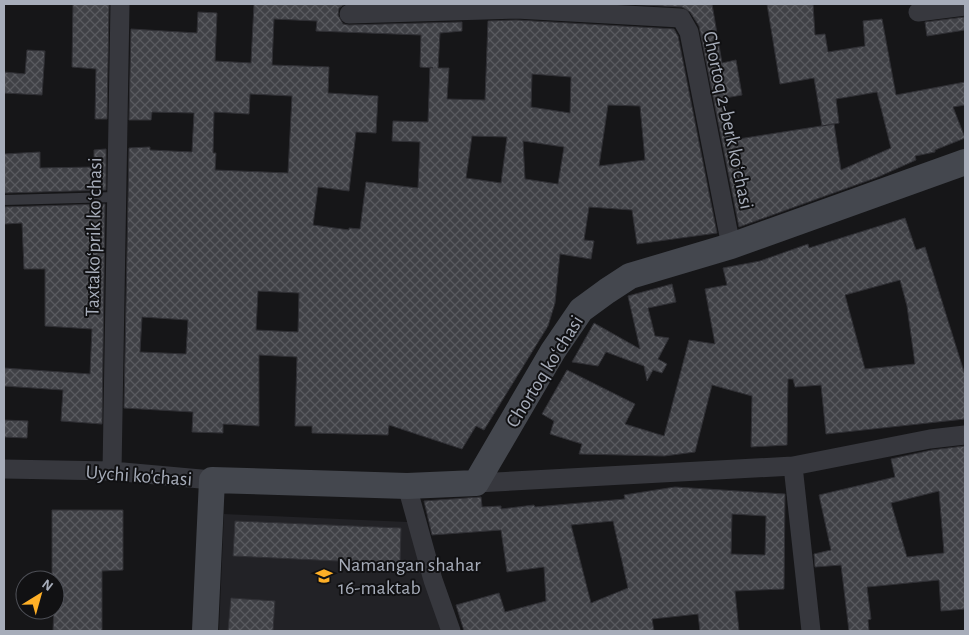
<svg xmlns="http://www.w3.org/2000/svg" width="969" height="635" viewBox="0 0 969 635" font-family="'Alegreya Sans',sans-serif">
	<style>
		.built { fill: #222226 }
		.building { fill: url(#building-cross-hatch); stroke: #303035; fill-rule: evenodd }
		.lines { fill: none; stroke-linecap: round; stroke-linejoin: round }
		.service { stroke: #37383e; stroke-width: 10 }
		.minor { stroke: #37383e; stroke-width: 19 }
		.secondary { stroke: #44474e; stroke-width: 26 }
		.labels { text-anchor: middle; stroke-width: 4; stroke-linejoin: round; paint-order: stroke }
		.street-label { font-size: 20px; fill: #a7adba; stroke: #111113 }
		.poi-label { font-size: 20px; fill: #a7adba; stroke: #111113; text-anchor: start }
	</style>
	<defs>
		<pattern id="building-cross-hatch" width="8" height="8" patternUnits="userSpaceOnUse" patternTransform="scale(1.25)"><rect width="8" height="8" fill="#404146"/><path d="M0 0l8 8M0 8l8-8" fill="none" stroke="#595a5f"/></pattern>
	</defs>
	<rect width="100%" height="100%" fill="#161618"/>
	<path class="built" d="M224 514 408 522 447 631H219Z"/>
	<path class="building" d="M73 4H109L107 119H95L96 69 72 67Z
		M254 4H345L339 8 338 15 343 24 349 25 462 22V31L440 33 438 68H449L447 99 485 100 488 21 516 20 674 29 678 36 717 233 637 244 632 210 589 207 584 240 594 241 591 259 560 254 555 303 548 326 484 430 476 426 462 449 389 425 388 435 312 433V426H295L297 357 259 355V426L223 424V433L192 432 193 412 124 408 129 148 150 147V150L192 152 194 113 152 112 151 120H129L131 29 197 33 198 12 217 13 215 61 251 63ZM274 19 317 21 316 31 421 35 420 67 433 68 430 67 428 122 393 121 392 141 420 142 418 188 366 182 360 229 349 228V230L313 225 318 187 349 191 356 132 376 133 378 96 328 93 329 67 272 65ZM532 74 571 77 570 113 531 107ZM250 94 292 96 288 173 215 170 216 153H213L214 112 249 114ZM608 105 640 106 645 160 599 166ZM472 136 507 137 501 183 466 178ZM523 141 564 147 558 184 525 179ZM258 291 299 293 298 332 256 330ZM142 317 188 320 186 354 140 352Z
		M626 4H712L722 63 736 60 742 95 725 98 732 140 834 124 841 170 891 148 877 92 836 99 839 123 822 126 814 78 780 84 767 4H813L815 35 825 34 828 52 865 46 863 21 882 19 896 95 965 82V105L953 107 965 138 935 150V152L915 156 916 160 878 177 739 227 699 26 690 12 682 7Z
		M965 17V30L927 36 925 22Z
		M27 50 45 51 42 95 4 93V72L25 74Z
		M106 149V190L4 193V154L40 152V168L94 167V150Z
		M105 204 102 424 61 421 63 390 4 386V368L90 374 92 329 45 326V269H24L22 223 4 224V207Z
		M905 218 916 250 925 247 965 375V419L826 434 821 385 795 387 793 379H788L787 445 751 447 752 396 712 385 695 452 664 456 579 454 582 444 550 434 554 421 542 414 567 370 635 404 625 424 664 436 689 340 715 344 705 289 727 285 723 268 760 261 808 244 809 248ZM900 280 907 306 915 364 865 369 845 295Z
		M672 284 676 302 648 308 655 336 669 338 658 359 667 364 662 373 653 370 647 381 644 366 606 352 598 366 572 362 594 323 640 349 628 296Z
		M4 420 28 421 27 438 4 437Z
		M965 446V609L941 611 939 580 867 587 871 619 868 620 869 631H849L841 565 815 567 814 554 831 550 819 495 895 477 891 459 932 450ZM939 491 944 553 907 557 891 503Z
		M675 487 785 494 784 589 735 591 739 631H700L698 614 652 619 654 631H464L456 605 499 593 505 612 546 601 544 567 507 572 501 530 432 535 424 501 481 497 482 507 501 506V509L534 505 535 507 625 499 624 495ZM732 514 766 516 765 555 731 554ZM613 521 628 588 591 603 571 525Z
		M52 510H123V570L102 571V631H53L55 580H52Z
		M235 521 401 528 400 564 233 556Z
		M231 598 275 601 273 631H228Z"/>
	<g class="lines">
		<path class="service" d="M4 200 117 197"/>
		<path class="minor" d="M516 4V9L681 18 689 32 731 246
			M918 12 965 6
			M349 14 516 9
			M793 466 811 631
			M4 469 112 471 212 480
			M112 471 120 4
			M476 483 793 466 930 439 965 435
			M407 486 433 580 451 631"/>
		<path class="secondary" d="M205 631 212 480 407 486 476 483 553 351 581 310 607 291 630 276 731 246 965 162"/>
	</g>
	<defs>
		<g id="school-bare" transform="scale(1.35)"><path d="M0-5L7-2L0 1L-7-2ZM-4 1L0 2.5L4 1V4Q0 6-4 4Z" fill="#ffb027" stroke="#111113" stroke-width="2.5" paint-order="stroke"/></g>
	</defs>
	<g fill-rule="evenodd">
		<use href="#school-bare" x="324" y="576"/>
	</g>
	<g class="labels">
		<g class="street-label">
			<text transform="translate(729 120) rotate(78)" y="7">Chortoq 2-berk koʻchasi</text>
			<text transform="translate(93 237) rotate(-89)" y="7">Taxtakoʻprik koʻchasi</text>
			<text transform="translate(544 371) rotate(-58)" y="7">Chortoq koʻchasi</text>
			<text transform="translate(139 475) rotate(4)" y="7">Uychi ko'chasi</text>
		</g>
		<g class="poi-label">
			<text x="338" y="571">Namangan shahar<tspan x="338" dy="23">16-maktab</tspan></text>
		</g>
	</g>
	<rect width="969" height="635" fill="none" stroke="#a7adba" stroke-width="10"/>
	<g transform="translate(40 595) rotate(37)"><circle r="24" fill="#111113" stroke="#4d4f56"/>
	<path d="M0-4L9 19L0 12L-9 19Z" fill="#ffb027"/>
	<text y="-8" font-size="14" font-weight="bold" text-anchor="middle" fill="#a7adba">N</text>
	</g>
</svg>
